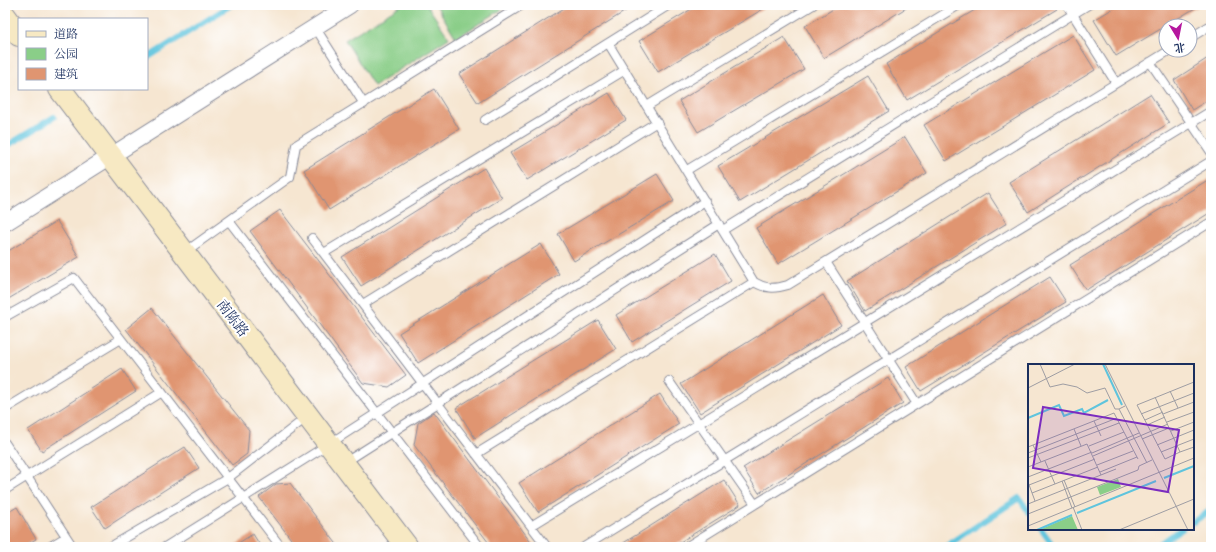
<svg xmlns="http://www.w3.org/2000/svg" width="1216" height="552" viewBox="0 0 1216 552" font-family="'Gentium Book Plus','Noto Serif SC',serif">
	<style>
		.green { fill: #8ace88; stroke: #527e73 }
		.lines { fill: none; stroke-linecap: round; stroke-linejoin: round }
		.stream { stroke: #5fc4dd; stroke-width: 6 }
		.building { fill: #e09571 }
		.lane-casing { stroke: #888a98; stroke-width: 10 }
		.street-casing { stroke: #888a98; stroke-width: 18 }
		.secondary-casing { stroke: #888a98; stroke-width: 24 }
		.lane { stroke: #fff; stroke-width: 8 }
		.street { stroke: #fff; stroke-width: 16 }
		.secondary { stroke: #f7e9c3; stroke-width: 22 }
		.labels { text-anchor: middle; stroke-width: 4; stroke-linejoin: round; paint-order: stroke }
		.street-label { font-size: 14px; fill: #1b2f5e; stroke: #fff }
		.inset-river { fill: none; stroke: #5fc4dd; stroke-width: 2 }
		.inset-road { fill: none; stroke: #9e9da3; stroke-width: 1 }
		.view { fill: #7b2cbf; fill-opacity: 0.15; stroke: #7b2cbf; stroke-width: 2 }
		.inset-edge { fill: none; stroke: #1b2f5e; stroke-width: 2 }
	</style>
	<rect width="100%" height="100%" fill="#fff"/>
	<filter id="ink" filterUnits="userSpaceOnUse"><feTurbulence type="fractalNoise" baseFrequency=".025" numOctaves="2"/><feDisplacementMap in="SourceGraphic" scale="8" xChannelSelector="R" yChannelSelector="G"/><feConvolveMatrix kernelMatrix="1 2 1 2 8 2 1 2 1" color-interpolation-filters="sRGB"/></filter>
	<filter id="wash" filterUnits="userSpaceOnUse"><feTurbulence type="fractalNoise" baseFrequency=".012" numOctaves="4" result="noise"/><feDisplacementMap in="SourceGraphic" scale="16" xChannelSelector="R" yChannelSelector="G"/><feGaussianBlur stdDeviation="0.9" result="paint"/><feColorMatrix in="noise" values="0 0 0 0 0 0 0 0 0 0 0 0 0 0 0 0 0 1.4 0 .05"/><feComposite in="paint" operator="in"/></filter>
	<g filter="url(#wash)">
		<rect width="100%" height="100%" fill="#f6e6d1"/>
		<path class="green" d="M401 5H427L449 38 374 86 345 40Z
			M436 5H509L456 38Z"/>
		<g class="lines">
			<path class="stream" d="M147 58 231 5
				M5 147 54 117
				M1193 522 1211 510
				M1041 529 1054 547
				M945 547 1019 498 1029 512
				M1155 547 1182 529"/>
		</g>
		<g id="blocks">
			<path class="building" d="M569 5H631L632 7 478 103 459 74Z
				M698 5H761L763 9 658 72 639 41Z
				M840 5H911L824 58 805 26Z
				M983 5H1054L1057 9 907 100 886 64Z
				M1119 5H1200L1116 56 1094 20Z
				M1073 35 1095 70 946 161 924 125Z
				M784 37 804 69 698 132 679 101Z
				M1211 56V98L1192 110 1174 80Z
				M868 76 889 111 740 202 718 166Z
				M434 89 459 129 329 210 304 170Z
				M609 93 626 120 527 180 510 153Z
				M1150 94 1169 123 1028 212 1009 182Z
				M905 137 927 173 778 264 756 228Z
				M484 168 502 198 361 286 342 257Z
				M657 174 674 201 574 261 558 234Z
				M1211 178V212L1086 290 1070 265Z
				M988 193 1007 223 865 311 847 281Z
				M280 210 406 375 389 387 363 383 250 231Z
				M57 221 79 257 5 301V253Z
				M541 244 559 274 418 363 399 333Z
				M715 254 731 281 632 342 616 315Z
				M1050 277 1066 302 921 391 906 367Z
				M823 295 841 325 700 413 681 384Z
				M152 308 249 430 247 454 232 465 126 329Z
				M598 320 616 349 475 438 456 408Z
				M122 369 136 391 42 451 28 430Z
				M888 378 903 403 759 493 743 468Z
				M660 394 679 424 538 512 519 483Z
				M434 412 535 547H492L414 445 418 423Z
				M185 447 199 468 105 528 91 507Z
				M724 480 740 505 672 547H617Z
				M290 483 339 547H297L259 497 276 484Z
				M17 507 36 539 22 547H5V514Z
				M253 534 261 547H232Z"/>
		</g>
	</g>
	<g filter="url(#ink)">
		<use href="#blocks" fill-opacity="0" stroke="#888a98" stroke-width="1"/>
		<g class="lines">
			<g class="lane-casing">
				<path id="lane" d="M1067 5 1116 83
					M315 27 364 104
					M1190 38 1211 25
					M608 43 754 282C766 289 774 289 788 285L1170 50
					M1150 62 1211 152
					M647 106 813 5
					M485 120 669 5
					M687 170 959 5
					M229 221 480 547
					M723 230 1088 5
					M312 238 547 547
					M185 252 290 177 296 145 522 5
					M324 253 625 70
					M826 262 917 404
					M363 304 657 122
					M5 317 74 278 281 547
					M669 381 755 504
					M5 409 121 339
					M5 443 73 547
					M476 454 754 282
					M344 463 719 224
					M5 490 162 392
					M531 526 1211 111
					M49 547 66 537
					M110 547 228 478 307 417
					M165 547 329 444 705 201
					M584 547 1211 161
					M686 547 1211 222"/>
			</g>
			<g class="street-casing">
				<path id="street" d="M5 223 350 5"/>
			</g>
			<g class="secondary-casing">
				<path id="secondary" d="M5 16 19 35
					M60 89 407 547"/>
			</g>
			<use href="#lane" class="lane"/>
			<use href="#street" class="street"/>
			<use href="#secondary" class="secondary"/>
		</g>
	</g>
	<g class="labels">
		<g class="street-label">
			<text transform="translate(233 318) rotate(53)" y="5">南陈路</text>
		</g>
	</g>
	<g transform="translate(1028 364)">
		<rect width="166" height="166" fill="#f6e6d1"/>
		<path d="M90 115 93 123 72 131 69 123ZM44 152 50 166H11Z" fill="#8ace88"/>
		<path class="inset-river" d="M75 0 94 41M0 54 31 41 36 52 54 45 56 49 80 36M136 114 166 102M49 149 128 117M9 166 44 151"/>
		<path class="inset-road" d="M12 0 22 23 35 20 49 23 59 29 77 24 87 45H91M77 0 160 166M0 24 47 0M142 27 150 44M127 33 152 88 166 83M97 42 91 45 119 99M113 50 166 29M135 50 166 38M117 56 135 48M66 57 73 72M139 58 166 48M119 61 137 53M46 65 53 82M143 67 166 58M114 75 141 64M5 81 13 98M129 81 166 66M61 82 96 68M0 83 86 49 110 95M133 88 166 75M152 88 137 95 109 41 166 18M0 89 89 54M64 89 111 69M65 92 140 60M0 94 91 59M17 97 27 120M69 101 105 87M0 103 59 80 73 111M72 108 109 93M0 113 64 88M36 116 47 143M34 117 44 144M0 118 7 137M1 121 67 95M4 129 70 103M0 140 88 105M45 143 54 166M0 150 110 106 111 102 124 96M0 162 166 94M91 166 166 135"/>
		<path class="view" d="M15 43 151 66 140 128 5 104Z"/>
		<rect width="166" height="166" class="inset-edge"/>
	</g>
	<rect width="1216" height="552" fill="none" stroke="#fff" stroke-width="20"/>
	<rect x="18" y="18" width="130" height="72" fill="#ffffff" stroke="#a4acbf"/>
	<rect x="26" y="31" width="20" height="6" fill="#f7e9c3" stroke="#a4acbf"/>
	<text x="54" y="38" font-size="12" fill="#1b2f5e">道路</text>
	<rect x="26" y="48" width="20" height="12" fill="#8ace88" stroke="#a4acbf"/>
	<text x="54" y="58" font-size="12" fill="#1b2f5e">公园</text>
	<rect x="26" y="68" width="20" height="12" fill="#e09571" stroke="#a4acbf"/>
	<text x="54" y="78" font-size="12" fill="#1b2f5e">建筑</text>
	<g transform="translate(1178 38) rotate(170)"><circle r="19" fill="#ffffff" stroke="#a4acbf"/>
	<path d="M0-3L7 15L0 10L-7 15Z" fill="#b5179e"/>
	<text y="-6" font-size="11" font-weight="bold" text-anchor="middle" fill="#1b2f5e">北</text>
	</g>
</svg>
